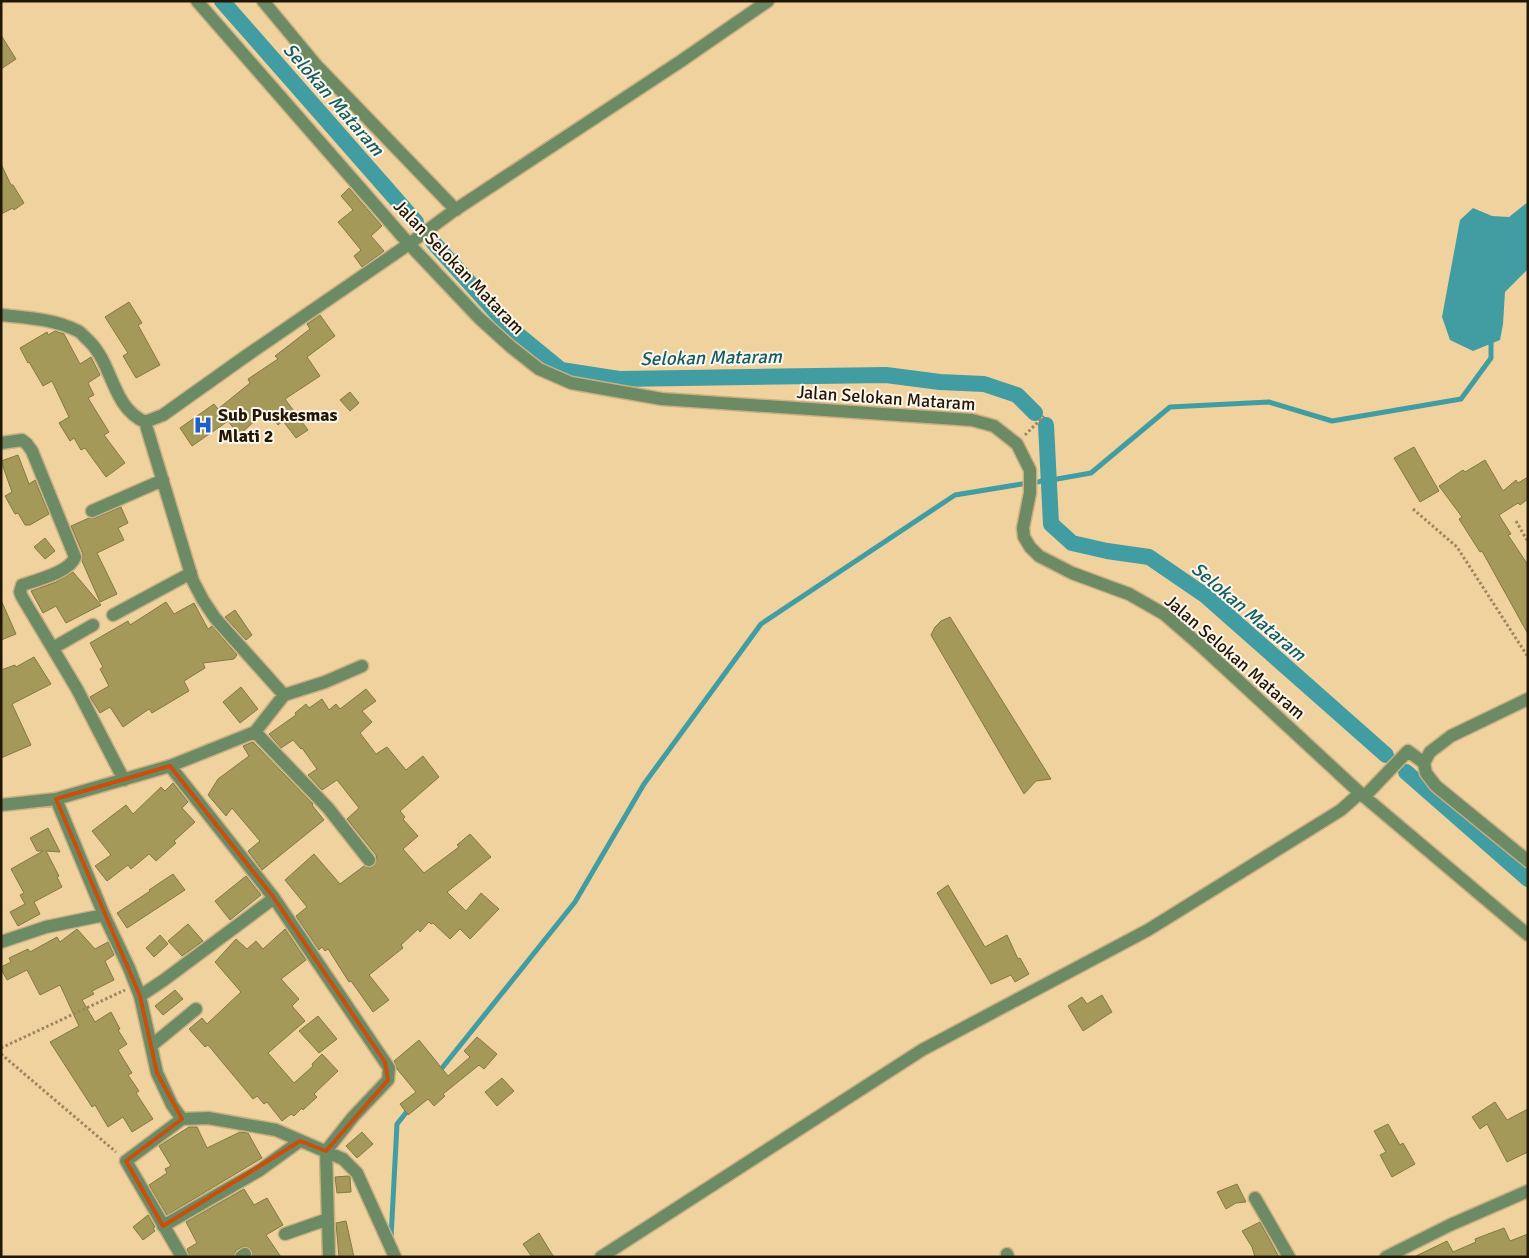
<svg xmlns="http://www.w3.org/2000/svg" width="1529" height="1258" viewBox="0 0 1529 1258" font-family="Signika,sans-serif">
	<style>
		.water { fill: #419da1 }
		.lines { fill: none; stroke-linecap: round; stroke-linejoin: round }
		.stream { stroke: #419da1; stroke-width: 5 }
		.canal { stroke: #419da1; stroke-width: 16 }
		.building { fill: #a49959; stroke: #827944 }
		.minor-casing { stroke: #cbb083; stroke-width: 15 }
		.path { stroke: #9b855f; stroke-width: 3; stroke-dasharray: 2.5 2.5; stroke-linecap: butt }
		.minor { stroke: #6c8b65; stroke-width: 12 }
		.marked { fill: none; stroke: #ca4f0b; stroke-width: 4; stroke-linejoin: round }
		.labels { text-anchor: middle; stroke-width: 4; stroke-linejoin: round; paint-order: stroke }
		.street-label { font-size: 18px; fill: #221604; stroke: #fdf6ec }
		.poi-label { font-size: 18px; font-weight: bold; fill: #221604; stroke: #fdf6ec; text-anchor: start }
		.water-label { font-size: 19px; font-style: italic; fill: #125e62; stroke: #fdf6ec }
	</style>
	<rect width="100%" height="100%" fill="#f0d29f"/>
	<path class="water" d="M1528 202V269L1505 292 1503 324 1500 340 1473 351 1450 340 1442 317 1460 220 1473 208 1492 216 1509 217Z"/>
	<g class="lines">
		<path class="stream" d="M1057 479 1091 473 1170 407 1269 402 1332 421 1461 399 1491 358V339
			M1038 482 1041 481
			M438 1073 575 902 644 784 761 624 955 495 1022 484
			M391 1238 397 1124 409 1109"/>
		<path class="canal" d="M222 1 416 222
			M433 242 511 329 561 370 619 379 886 375 940 382 984 384 1017 395 1035 413
			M1046 425 1051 524 1072 543 1107 551 1149 557 1206 596 1386 755
			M1406 772 1528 879"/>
	</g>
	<path class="building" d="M1 35 16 59 1 69Z
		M1 164 11 185H13L24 203 14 210 13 208 1 214Z
		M349 188 382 226 371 236 384 251 362 267 354 256 361 250 338 222 353 210 341 196Z
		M129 302 142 323 138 325 160 365 136 378 123 356 128 353 105 317Z
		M320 315 335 336 307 357 320 376 285 399 308 430 296 438 283 421 278 425 267 410 239 435 228 421 192 446 180 428 214 404 218 409 250 383 248 379 278 359 275 356 310 329 307 324Z
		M55 331 64 334 80 364 91 357 100 375 88 383 94 395 88 398 109 432 104 435 125 463 106 477 85 448 81 450 74 438 70 441 59 423 69 417 52 381 43 386 29 362 28 363 20 348 47 332 48 335Z
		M350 392 359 403 350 411 340 400Z
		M1414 447 1439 491 1420 502 1394 458Z
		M18 455 29 484 35 480 49 514 30 525H25L18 513 15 514 5 496 12 492 1 461Z
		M1485 460 1503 491 1516 480 1518 483 1528 477V499L1520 505 1518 503 1499 515 1511 534 1508 535 1528 565V634L1482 551 1480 552 1459 519 1462 517 1439 486 1463 470 1465 472Z
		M121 507 128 523 118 528 124 540 97 553 117 594 100 602 82 561 83 554 71 526 89 518H95Z
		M45 538 55 551 45 559 34 547Z
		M73 572 101 605 66 623 56 606 43 613 31 591 56 582Z
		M1 600 16 634 1 640Z
		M166 602 174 614 194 603 208 629 212 626 237 655 234 659 203 663 205 668 184 681 189 691 152 713 149 709 123 727 110 707 100 713 90 697 109 686 100 669 103 667 90 643 128 621 130 625Z
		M235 610 252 635 246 640 225 617Z
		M950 617 1051 779 1036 781 1024 794 931 635 935 627 941 621Z
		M34 657 51 684 12 704 31 745 1 758V670L15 665 16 667Z
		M241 687 258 709 240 723 223 702Z
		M366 689 376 701 362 711 372 722 360 733 376 754 387 747 406 770 423 756 439 777 400 811 405 817 403 819 418 836 403 849 424 873 459 847 457 845 470 834 491 857 447 892 466 911 481 893 499 909 470 939 460 929 450 939 433 923 431 924 429 922 420 932 418 929 401 945 403 948 369 975 389 1000 373 1012 351 981 349 982 328 949 325 951 322 947 319 950 296 916 307 907 285 880 314 854 340 884 364 866 370 868 374 866 377 859 376 855 347 819 359 808 337 780 322 790 308 775 317 769 302 748 301 749 293 740 281 748 269 734 296 715 295 713 306 704 309 708 322 699 329 710 336 704 340 709Z
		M253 742 313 804 312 805 324 820 262 870 248 851 260 841 232 808 226 816 208 795 218 779 249 756 243 746Z
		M173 783 188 802 182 808 195 822 174 841 176 843 156 861 149 854 131 869 128 865 107 881 95 866 111 855 92 831 126 805 133 814 161 787 165 791Z
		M48 828 60 852 46 851 59 876 57 877 62 887 34 902 40 914 18 926 10 912 25 904 20 895 24 893 11 869 43 851H37L30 838Z
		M173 874 185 890 127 928 117 913 150 891 149 890Z
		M246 876 261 895 230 920 215 901Z
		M948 885 985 947 1007 935 1018 959 1020 958 1029 974 1015 982 1011 975 991 984 937 893Z
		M188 924 203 941 182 956 168 941Z
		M77 929 95 949 108 942 114 955 105 961 114 980 92 991 94 994 82 1000 95 1022 111 1012 120 1029 118 1030 127 1044 118 1050 132 1073 128 1075 139 1091 136 1093 153 1119 132 1132 123 1117 108 1127 95 1105 92 1107 50 1042 79 1026 60 985 40 995 27 970 7 980 1 969V967L11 962 9 958 28 949 30 952 57 937 60 942Z
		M285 929 306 960 281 979 299 999 292 1006 305 1021 268 1053 294 1083 313 1066 312 1064 322 1054 338 1071 314 1094 317 1097 303 1110 302 1108 294 1116 291 1114 282 1121 267 1102 264 1104 257 1096 253 1099 208 1045 205 1047 189 1029 202 1018 207 1024 241 992 215 962 236 939 247 949 256 941 263 949Z
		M160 935 168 944 154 957 146 948Z
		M175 990 183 999 163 1015 155 1006Z
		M1102 995 1112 1012 1083 1031 1068 1006 1082 997 1087 1004Z
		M318 1016 337 1039 319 1053 299 1031Z
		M477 1037 497 1054 484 1069 479 1065 443 1094 445 1096 434 1106 428 1099 408 1115 400 1104 416 1092 397 1069 394 1061 419 1040 448 1076 470 1057 464 1051Z
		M502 1078 514 1091 497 1106 485 1092Z
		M1495 1102 1507 1120 1528 1109V1152L1507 1162 1487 1124 1480 1129 1472 1117Z
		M1388 1124 1400 1145 1403 1143 1415 1164 1392 1177 1380 1155 1386 1152 1374 1131Z
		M189 1127H197L207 1148 240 1132 248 1133 262 1158 167 1215 149 1185 167 1173 165 1169 171 1166 159 1146Z
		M362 1132 373 1144 357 1158 346 1146Z
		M348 1176 350 1177 351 1192 337 1193 335 1177Z
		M1237 1184 1246 1202 1236 1203 1226 1209 1217 1192Z
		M244 1189 254 1205 267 1198 283 1225 266 1235 281 1257H253L251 1249 245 1246 236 1250 233 1257H190L187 1249 197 1243 186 1222Z
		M148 1215 155 1227 153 1228 155 1231 143 1240 133 1227Z
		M346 1221 354 1257H339L336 1223Z
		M1260 1222 1279 1257H1255L1252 1247 1242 1231Z
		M1504 1228 1510 1241 1528 1234V1257H1414L1447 1241 1453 1252 1476 1242 1475 1239Z
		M539 1233 550 1251 554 1257H532L523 1244Z"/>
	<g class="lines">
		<g class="minor-casing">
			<path id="minor" d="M197 1 409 244 479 318 511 347 539 369 571 383 662 399 972 420 994 426 1017 444 1030 470V493L1023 528 1024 537 1030 547 1039 556 1072 573 1129 594 1164 614 1201 646 1360 793 1528 935
				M263 1 317 66 456 210
				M2 315C28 318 54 319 78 331 82 333 85 338 89 341 114 366 111 406 145 422L163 415 246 356 409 244 452 212 681 61 768 1
				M1 443 22 440 27 444 32 451 75 557C70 572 37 580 22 585L20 592 22 597 77 689 124 780
				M92 511 163 480
				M113 615 191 573
				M53 648 93 625
				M284 695 325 682 362 666
				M1528 699 1451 736 1430 752 1424 763 1426 773 1436 786 1528 861
				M255 732 328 808 369 860
				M170 766 274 898 389 1068 388 1080 353 1117 326 1151 329 1257
				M1364 797 1408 751 1424 763
				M56 799 104 915 129 968 140 996 157 1073 172 1105 182 1119
				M1 805 56 799 170 766 255 732 284 695 215 618 203 600 193 581 145 422
				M1 942 46 927 104 915
				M140 996 164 980 274 898
				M151 1046 196 1009
				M1255 1198 1289 1257
				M163 1226 260 1170 300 1141
				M285 1234 328 1219
				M1007 1254 1008 1257
				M182 1257 126 1161 182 1119 208 1118 276 1130 343 1159 357 1173 395 1257
				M241 1257 245 1254
				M601 1257 922 1050 1148 930 1341 810 1360 793
				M1386 1257 1450 1225 1528 1191"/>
		</g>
		<path class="path" d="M1025 435 1044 416
			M1413 509 1457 547 1528 657
			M1516 521 1528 542
			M1 1048 125 990
			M1 1054 116 1152"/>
		<use href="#minor" class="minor"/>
	</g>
	<path class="marked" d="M170 766 274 898 385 1062 388 1080 326 1151 300 1141 163 1226 126 1161 182 1119 157 1073 140 996 56 799Z"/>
	<defs>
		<g id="hospital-bare" transform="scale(1.5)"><path d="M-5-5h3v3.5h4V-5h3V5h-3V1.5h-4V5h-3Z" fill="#1c60cb" stroke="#fdf6ec" stroke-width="2.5" paint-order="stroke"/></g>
	</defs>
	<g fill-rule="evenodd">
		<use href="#hospital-bare" x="203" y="425"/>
	</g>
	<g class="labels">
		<g class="street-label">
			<text transform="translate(459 267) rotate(46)" y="6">Jalan Selokan Mataram</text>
			<text transform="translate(886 398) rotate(4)" y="6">Jalan Selokan Mataram</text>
			<text transform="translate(1235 657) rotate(41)" y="6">Jalan Selokan Mataram</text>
		</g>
		<g class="poi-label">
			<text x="218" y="421">Sub Puskesmas<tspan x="218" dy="21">Mlati 2</tspan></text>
		</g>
		<g class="water-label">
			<text transform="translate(334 99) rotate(49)" y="7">Selokan Mataram</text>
			<text transform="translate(711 357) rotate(-1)" y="7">Selokan Mataram</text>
			<text transform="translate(1249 611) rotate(40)" y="7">Selokan Mataram</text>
		</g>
	</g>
	<rect width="1529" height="1258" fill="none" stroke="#221604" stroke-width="5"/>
</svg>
